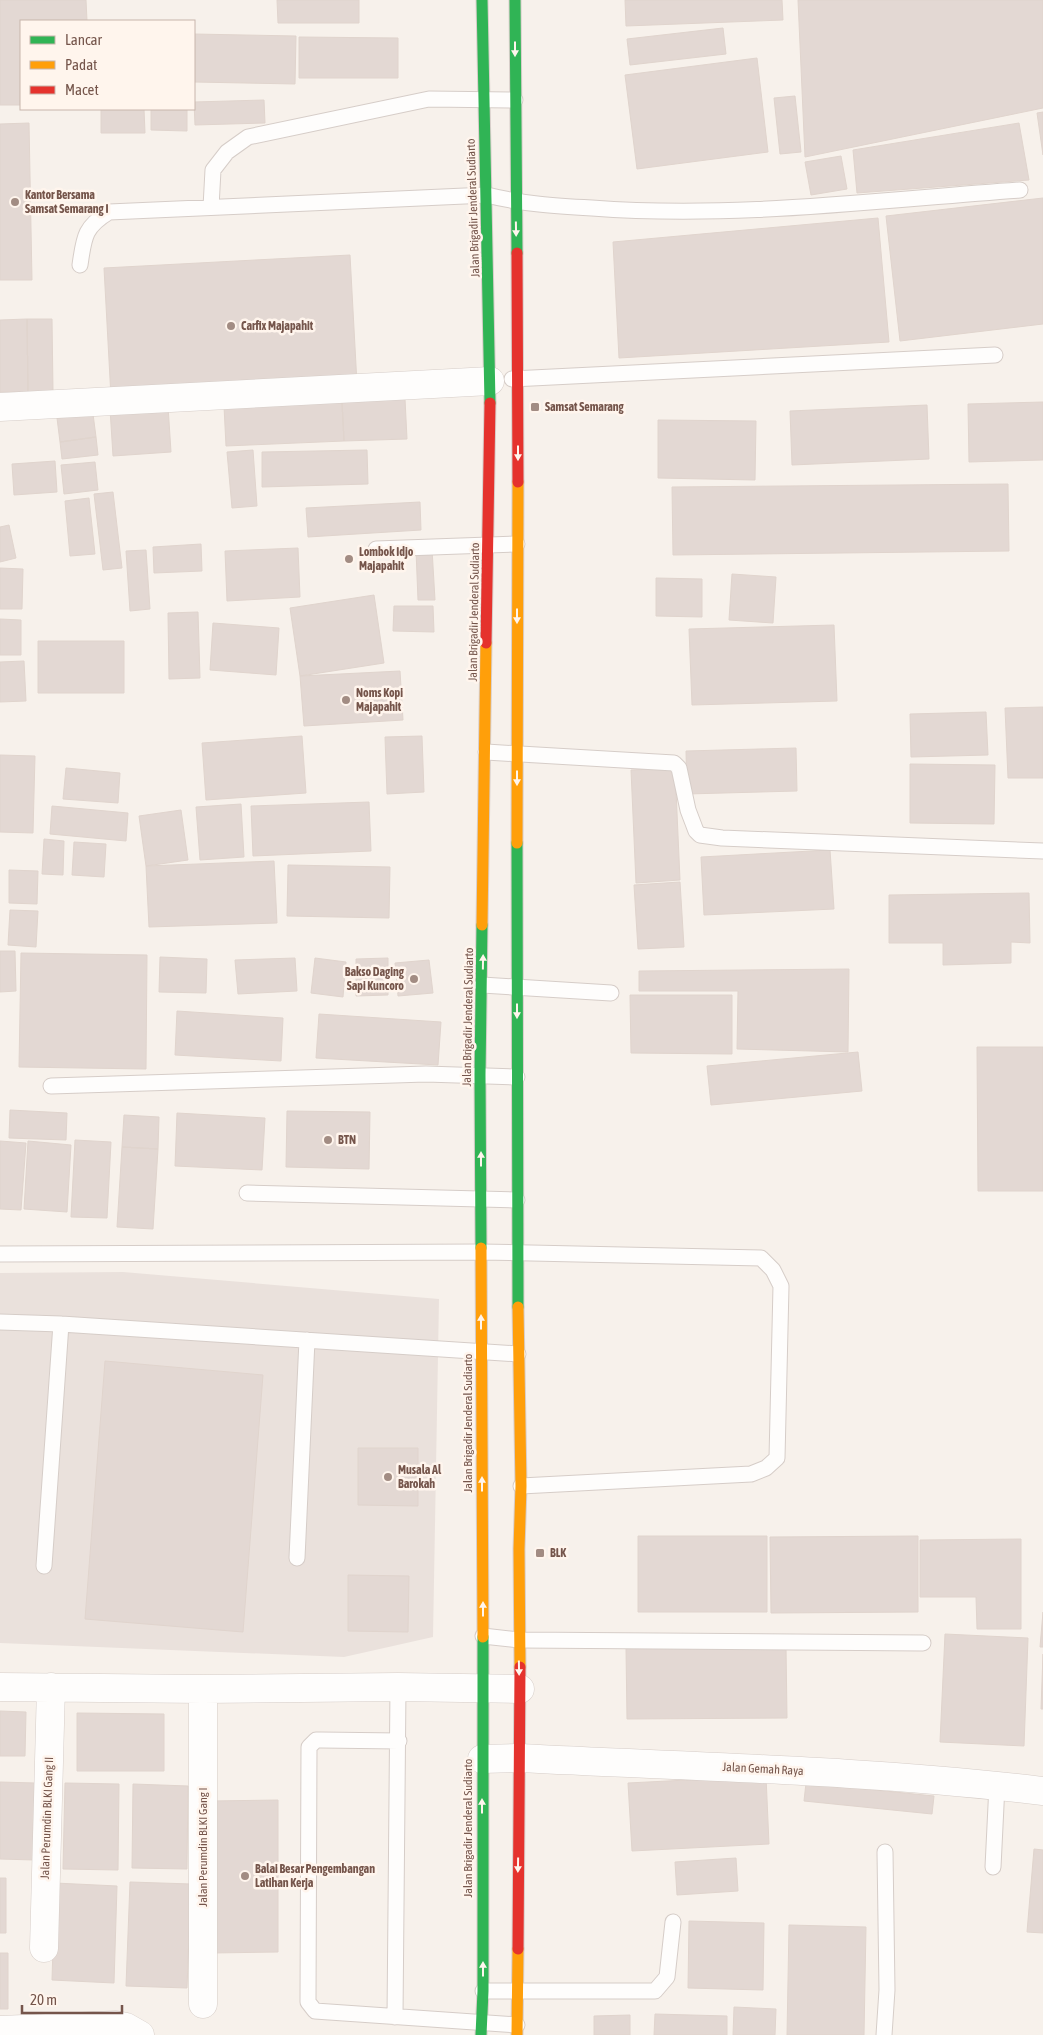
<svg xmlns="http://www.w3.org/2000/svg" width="1043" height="2035" viewBox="0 0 1043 2035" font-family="'Asap Condensed',sans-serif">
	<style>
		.industrial { fill: #eae1dc }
		.building { fill: #e3d8d3; stroke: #e0d4cd }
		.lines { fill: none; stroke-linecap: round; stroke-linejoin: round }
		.lane-casing { stroke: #d6cdc8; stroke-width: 17 }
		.street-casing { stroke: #d6cdc8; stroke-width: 29 }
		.fast-casing { stroke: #d8ceca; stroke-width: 13 }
		.slow-casing { stroke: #d8ceca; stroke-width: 13 }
		.jam-casing { stroke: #d8ceca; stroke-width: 13 }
		.lane { stroke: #fefdfc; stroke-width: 15 }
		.street { stroke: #fefdfc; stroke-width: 28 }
		.fast { stroke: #30b455; stroke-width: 11 }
		.slow { stroke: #ff9f0a; stroke-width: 11 }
		.jam { stroke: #e5322d; stroke-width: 11 }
		.oneway { fill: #fff5ed }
		.poi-dot { fill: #a28c83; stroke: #fff5ed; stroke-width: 2 }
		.labels { text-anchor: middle; stroke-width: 5; stroke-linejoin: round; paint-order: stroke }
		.poi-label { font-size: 12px; font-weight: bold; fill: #75554b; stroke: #fff5ed; text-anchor: start }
		.street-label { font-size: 12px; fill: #75554b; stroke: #fff5ed }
	</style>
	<rect width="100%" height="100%" fill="#f7f1eb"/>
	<path class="industrial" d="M123 1272 439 1299 433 1637 344 1657 0 1643V1273Z"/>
	<path class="building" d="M0 0H86L87 21H21V105H0Z
		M277 0H359V23H278Z
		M625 0H782L783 20 626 26Z
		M798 0H1043V108L805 157Z
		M723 28 726 54 630 65 627 39Z
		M194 34 296 36 295 84 194 82Z
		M299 37 398 38V78H299Z
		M757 58 768 152 637 169 625 75Z
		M795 96 801 152 780 154 774 98Z
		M264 100 265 123 195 125 194 102Z
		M101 109H144L145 133H101Z
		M151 109H187V131L151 130Z
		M1043 112V155L1037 113Z
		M29 123 32 280H0V124Z
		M1019 123 1029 180 857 193 853 150Z
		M841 156 847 189 811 195 805 162Z
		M1043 198V324L900 341 886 216Z
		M878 218 889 342 619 358 613 242Z
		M350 255 357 384 111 397 104 268Z
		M27 319H52L53 392H28Z
		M27 319 28 392H0V320Z
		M405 399 407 439 344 441 342 402Z
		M342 402 344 441 226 446 224 406Z
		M1043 402V460L969 462 968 404Z
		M927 405 929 459 792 465 790 411Z
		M168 406 171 452 113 456 110 409Z
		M93 414 96 437 60 442 57 418Z
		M658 420 756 421 755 480 658 478Z
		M96 437 98 455 62 459 60 442Z
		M253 450 257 506 232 508 227 452Z
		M367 450 368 484 262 487V452Z
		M55 461 57 492 14 495 12 464Z
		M95 462 98 490 64 494 61 465Z
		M1008 484 1009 551 673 555 672 487Z
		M113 492 122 568 103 570 94 494Z
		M89 498 95 554 70 556 65 501Z
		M420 502 421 530 308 537 306 508Z
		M9 525 16 558 0 562V527Z
		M201 544 202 571 154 573 153 547Z
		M298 548 300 597 227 601 225 551Z
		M432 549 435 600H418L416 550Z
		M146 550 150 609 130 611 126 551Z
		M0 568 23 569 22 609H0Z
		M732 574 776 577 773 623 729 620Z
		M656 578 702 579V617L656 616Z
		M374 595 384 663 300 676 290 608Z
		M394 606H433L434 632 393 631Z
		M198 612 200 678 169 679 168 613Z
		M0 619 21 620V655H0Z
		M213 623 279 628 276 675 210 670Z
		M834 625 837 701 692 705 689 629Z
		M38 641H124V693H38Z
		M24 661 26 701 0 702V662Z
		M400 671 403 720 304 726 300 676Z
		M1043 707V778H1008L1005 708Z
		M986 712 988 755 911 757 910 714Z
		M302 736 306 793 206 800 202 743Z
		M422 736 424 792 387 794 385 737Z
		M796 748 797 791 687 794 686 751Z
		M0 755 35 756 33 833 0 832Z
		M910 764 995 765 994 824 910 823Z
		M66 768 120 773 118 803 63 799Z
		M675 768 680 880 636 883 631 770Z
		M369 802 371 851 253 856 251 806Z
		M241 804 244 857 200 860 196 807Z
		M52 806 128 813 126 841 50 834Z
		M181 810 188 860 146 866 139 816Z
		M44 839 64 841 63 875 42 874Z
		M74 842 106 844 104 877 72 875Z
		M830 850 834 909 704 915 701 857Z
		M274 861 277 923 149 927 146 866Z
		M288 865 390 867 389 918 287 916Z
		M9 870 38 871 37 904 9 903Z
		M680 882 684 947 638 949 634 885Z
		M1029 893 1030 943 1011 942V963L943 965V943H889V895Z
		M10 910 38 911 36 947 8 945Z
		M0 951H15L16 991 0 992Z
		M21 953 147 955 146 1069 19 1067Z
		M160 957 207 959 206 993 159 992Z
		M295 958 297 991 238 994 235 960Z
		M315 958 346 962 343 997 311 993Z
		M388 958V995L356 996V959Z
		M429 960 433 993 398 996 395 963Z
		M849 969 848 1052 737 1049 738 991H639V971Z
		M630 995H732V1054L631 1053Z
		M177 1011 283 1018 281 1061 175 1055Z
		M319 1014 441 1022 438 1065 316 1058Z
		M977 1047H1043V1191H978Z
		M858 1052 862 1091 711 1105 707 1066Z
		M10 1110 67 1113 66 1140 9 1138Z
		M287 1111 370 1112 369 1169 286 1167Z
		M177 1113 265 1118 262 1170 175 1166Z
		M124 1115 159 1117 158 1149 122 1147Z
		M75 1140 111 1142 107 1218 71 1217Z
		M0 1141 26 1143 21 1210 0 1209Z
		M28 1141 71 1145 67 1212 24 1209Z
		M122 1147 158 1149 153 1229 117 1227Z
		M105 1361 263 1375 243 1632 85 1619Z
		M358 1448H418V1506L358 1505Z
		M638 1536H767V1612H638Z
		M918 1536V1612L771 1613 770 1537Z
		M1021 1539V1629H977L976 1597H920V1540Z
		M348 1575 409 1576 408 1632 348 1631Z
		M1043 1612V1647H1040Z
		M945 1634 1028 1638 1024 1746 940 1742Z
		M786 1647 787 1718 627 1719 626 1648Z
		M1043 1654V1709H1041Z
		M0 1711 26 1712 25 1756H0Z
		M77 1713 164 1714V1771H77Z
		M766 1776 769 1844 632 1851 628 1783Z
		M0 1782 35 1783 34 1860 0 1859Z
		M65 1783 119 1784 118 1870 63 1869Z
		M806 1783 934 1796 932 1814 804 1801Z
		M133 1784 188 1786 187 1869 132 1868Z
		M278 1800V1952L212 1953V1801Z
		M1034 1849 1043 1850V1933L1027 1932Z
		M736 1858 738 1891 677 1895 675 1862Z
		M0 1878H6V1933H0Z
		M130 1882 191 1884 187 1988 126 1986Z
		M55 1883 117 1886 114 1983 52 1980Z
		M689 1921 764 1923 763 1990 688 1988Z
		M789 1925 866 1927 864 2035H787Z
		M0 1953H8V2009H0Z
		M734 2007 776 2009 775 2035H733Z
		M655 2014 727 2016V2035H654Z
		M630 2015V2035H594V2016Z"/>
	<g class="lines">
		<g class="lane-casing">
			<path id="lane" d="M211 207 213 170 227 152 248 137 429 99 515 100
				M80 265C84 238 84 227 109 212L487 195C522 204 556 206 592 208 734 219 878 200 1020 190
				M512 379 995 355
				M376 549 517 544
				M486 752 674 763 679 768 688 810 696 831 700 835 722 838 1043 851
				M482 985 611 993
				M51 1086 426 1074 517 1077
				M247 1193 517 1200
				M0 1254 481 1252 761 1258 773 1270 781 1286 777 1458 766 1468 751 1474 521 1486
				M0 1322 61 1324 518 1354
				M297 1558 307 1340
				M44 1566 61 1324
				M483 1636 519 1640 923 1643
				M399 1741 321 1740H316L309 1747 308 2002 315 2011 517 2025
				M993 1867 997 1785
				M483 1991H655L667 1977 673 1922
				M395 2017 398 1687
				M884 2035 887 1990 885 1852"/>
		</g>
		<g class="street-casing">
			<path id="street" d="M0 407 490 381
				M0 1687 203 1689 398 1687 520 1689
				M203 1689V2004
				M482 1759 519 1758C694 1767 869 1770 1043 1791
				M44 1948 51 1687
				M0 2030 116 2025 126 2027 140 2035"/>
		</g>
		<g class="fast-casing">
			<path id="fast" d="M482 0 490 403
				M515 0 517 253
				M517 843 518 1307
				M481 1248 480 1075 482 925
				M481 2035 483 1991V1637"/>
		</g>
		<g class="slow-casing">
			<path id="slow" d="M517 843 518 482
				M482 925 486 643
				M481 1248 483 1637
				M518 1307 521 1486 519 1549 520 1667
				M517 2035 518 1949"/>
		</g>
		<g class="jam-casing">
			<path id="jam" d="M517 253 518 482
				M486 643 490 403
				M518 1949 520 1667"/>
		</g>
		<use href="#lane" class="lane"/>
		<use href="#street" class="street"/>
		<use href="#fast" class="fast"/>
		<use href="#slow" class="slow"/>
		<use href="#jam" class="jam"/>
	</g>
	<defs><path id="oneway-solid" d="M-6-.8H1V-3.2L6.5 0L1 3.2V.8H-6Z" transform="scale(1.25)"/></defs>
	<g class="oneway">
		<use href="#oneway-solid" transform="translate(515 49) rotate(90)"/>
		<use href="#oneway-solid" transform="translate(516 229) rotate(89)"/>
		<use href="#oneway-solid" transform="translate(518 453) rotate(90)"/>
		<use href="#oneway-solid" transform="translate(517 616) rotate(90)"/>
		<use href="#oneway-solid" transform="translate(517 778) rotate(90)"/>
		<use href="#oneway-solid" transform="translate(483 962) rotate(-89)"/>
		<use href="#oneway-solid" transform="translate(517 1011) rotate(90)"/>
		<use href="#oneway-solid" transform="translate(481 1159) rotate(-90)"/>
		<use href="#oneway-solid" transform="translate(481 1322) rotate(-90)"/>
		<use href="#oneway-solid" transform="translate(482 1484) rotate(-90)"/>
		<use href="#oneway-solid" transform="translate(483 1609) rotate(-90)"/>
		<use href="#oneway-solid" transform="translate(519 1668) rotate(89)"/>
		<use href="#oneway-solid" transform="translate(482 1806) rotate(-90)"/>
		<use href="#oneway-solid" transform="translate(518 1865) rotate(91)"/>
		<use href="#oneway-solid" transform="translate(483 1969) rotate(-90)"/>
	</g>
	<g class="poi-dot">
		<circle cx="15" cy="202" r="5"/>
		<circle cx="231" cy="326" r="5"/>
		<rect x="530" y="402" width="10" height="10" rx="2.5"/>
		<circle cx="349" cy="559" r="5"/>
		<circle cx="346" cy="700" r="5"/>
		<circle cx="414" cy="979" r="5"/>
		<circle cx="328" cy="1140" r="5"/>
		<circle cx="388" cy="1477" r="5"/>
		<rect x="535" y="1548" width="10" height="10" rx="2.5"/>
		<circle cx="245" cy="1876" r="5"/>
	</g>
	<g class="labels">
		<g class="poi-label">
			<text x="25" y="199">Kantor Bersama<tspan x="25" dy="14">Samsat Semarang I</tspan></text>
			<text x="241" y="330">Carfix Majapahit</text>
			<text x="545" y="411">Samsat Semarang</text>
			<text x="359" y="556">Lombok Idjo<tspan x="359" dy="14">Majapahit</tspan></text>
			<text x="356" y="697">Noms Kopi<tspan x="356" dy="14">Majapahit</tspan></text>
			<text x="404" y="976" text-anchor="end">Bakso Daging<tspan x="404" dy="14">Sapi Kuncoro</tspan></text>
			<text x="338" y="1144">BTN</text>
			<text x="398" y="1474">Musala Al<tspan x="398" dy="14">Barokah</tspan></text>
			<text x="550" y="1557">BLK</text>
			<text x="255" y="1873">Balai Besar Pengembangan<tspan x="255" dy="14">Latihan Kerja</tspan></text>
		</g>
		<g class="street-label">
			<text transform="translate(473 208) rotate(-92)" y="4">Jalan Brigadir Jenderal Sudiarto</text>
			<text transform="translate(474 612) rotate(-89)" y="4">Jalan Brigadir Jenderal Sudiarto</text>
			<text transform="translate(468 1017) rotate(-89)" y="4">Jalan Brigadir Jenderal Sudiarto</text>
			<text transform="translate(468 1423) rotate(-90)" y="4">Jalan Brigadir Jenderal Sudiarto</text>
			<text transform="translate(763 1769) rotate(3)" y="4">Jalan Gemah Raya</text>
			<text transform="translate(47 1818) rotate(-88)" y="4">Jalan Perumdin BLKI Gang II</text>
			<text transform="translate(468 1828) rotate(-90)" y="4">Jalan Brigadir Jenderal Sudiarto</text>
			<text transform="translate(203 1847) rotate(-90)" y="4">Jalan Perumdin BLKI Gang I</text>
		</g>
	</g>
	<rect x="20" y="20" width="175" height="90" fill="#fff5ed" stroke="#c8b5ac"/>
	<rect x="30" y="36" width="25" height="8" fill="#30b455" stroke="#c8b5ac"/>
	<text x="65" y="45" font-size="15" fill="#75554b">Lancar</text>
	<rect x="30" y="61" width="25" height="8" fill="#ff9f0a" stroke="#c8b5ac"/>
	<text x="65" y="70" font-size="15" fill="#75554b">Padat</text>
	<rect x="30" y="86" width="25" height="8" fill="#e5322d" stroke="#c8b5ac"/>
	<text x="65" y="95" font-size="15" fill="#75554b">Macet</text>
	<path d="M22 2005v8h100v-8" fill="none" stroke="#75554b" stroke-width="2.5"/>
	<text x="30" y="2005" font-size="15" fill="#75554b" stroke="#fff5ed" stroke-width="4" paint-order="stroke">20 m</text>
</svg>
